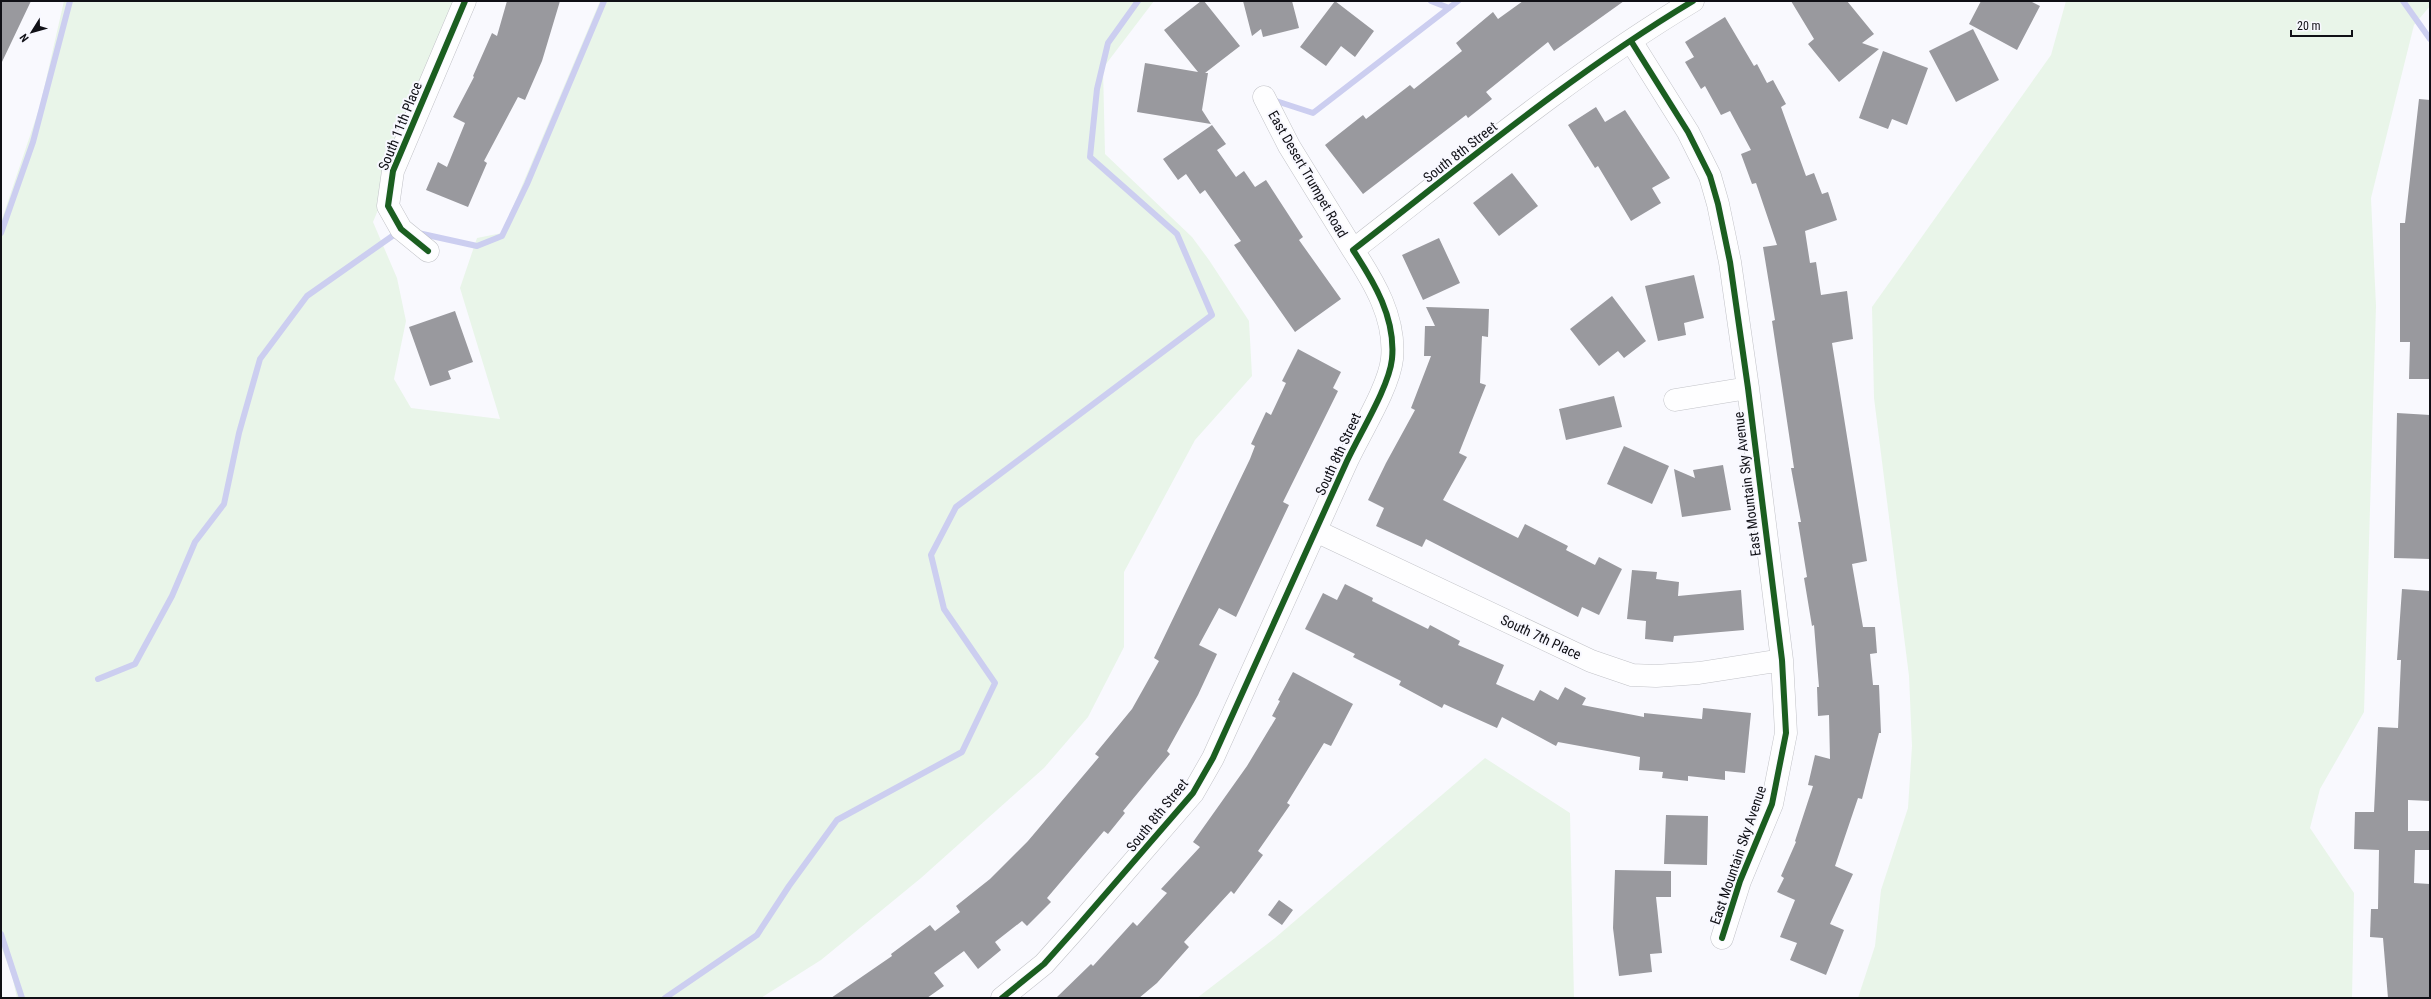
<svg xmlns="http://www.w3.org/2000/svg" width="2431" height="999" viewBox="0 0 2431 999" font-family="'Roboto Condensed',sans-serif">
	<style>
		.green { fill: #e9f5e9 }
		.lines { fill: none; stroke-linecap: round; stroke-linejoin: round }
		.stream { stroke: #cccef0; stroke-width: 6 }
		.building { fill: #99999e }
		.minor-casing { stroke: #c2c3c8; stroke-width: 23 }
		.minor { stroke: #fefeff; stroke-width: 22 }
		.cycleway-casing { stroke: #f8f8ff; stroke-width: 8 }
		.cycleway { stroke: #1b5e20; stroke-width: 6 }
		.labels { text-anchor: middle; stroke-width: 4; stroke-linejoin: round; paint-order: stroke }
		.street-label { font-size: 14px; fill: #101016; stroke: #f8f8ff }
	</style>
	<rect width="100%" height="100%" fill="#f9f9fe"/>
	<path class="green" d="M64 1H465L373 222 397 278 406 321 394 379 411 408 500 419 460 288 477 238 502 233 600 1H1154L1103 68 1105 154 1192 237 1209 260 1249 321 1252 376 1195 440 1124 572V647L1088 717 1044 768 921 878 821 960 761 998H17L12 976 1 946V222L40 106Z
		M2066 1H2430V6L2414 25 2371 198 2376 306 2364 712 2320 789 2310 828 2354 893 2352 998H1858L1875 946 1881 890 1908 808 1912 746 1909 676 1874 398 1872 307 2051 55Z
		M1485 758 1570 813 1574 998H1197L1275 938Z"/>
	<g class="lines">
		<path class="stream" d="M1431 1 1449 8
			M2403 1 2430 39
			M1273 100 1313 113 1458 1
			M1 233 33 142 70 1
			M418 233 477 246 502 236 527 184 604 1
			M98 679 135 664 172 596 195 542 224 504 239 433 260 359 307 296 398 232
			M1 934 22 998
			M665 998 757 935 789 886 837 820 962 752 995 683 944 609 931 555 956 507 1212 315 1177 234 1090 157 1097 89 1108 43 1138 1"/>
	</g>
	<path class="building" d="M1 1H31L1 64Z
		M507 1H560L542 61 525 100 518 97 484 161 487 163 468 207 426 190 438 162 447 167 465 123 453 117 474 77 473 76 492 33 497 36Z
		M1201 1H1204L1240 46 1205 73H1208L1202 110 1211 124 1137 112 1145 63 1198 72 1164 30Z
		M1243 1H1292L1299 28 1263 37 1261 29 1252 36Z
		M1335 1 1374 31 1355 57 1341 46 1326 66 1300 47Z
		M1523 1H1624L1554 51 1548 42 1486 92 1492 99 1468 118 1466 115 1363 194 1325 145 1363 115 1366 119 1410 85 1414 89 1462 51 1456 43 1493 12 1498 19Z
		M1791 1H1847L1874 34 1862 43 1879 49 1839 82 1808 44 1814 39Z
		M1981 1H2030L2040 6 2017 50 1969 24Z
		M1725 17 1754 66 1757 64 1767 83 1773 80 1786 104 1781 107 1806 176 1814 173 1822 194 1828 192 1837 220 1805 231 1810 263 1816 262 1821 295 1847 291 1853 339 1832 343 1867 561 1852 564 1863 627H1875L1877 653 1870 654 1873 685H1879L1881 733H1879L1862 799 1858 798 1835 866 1853 874 1830 924 1844 930 1826 975 1790 960 1797 943 1780 937 1795 900 1777 892 1784 878 1781 876 1796 842 1795 841 1813 786 1808 785 1815 755 1830 759 1829 715 1818 716 1817 687H1819L1814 625 1812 626 1804 578 1807 577 1798 522H1801L1791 468H1794L1772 321 1775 320 1763 247 1777 245 1756 183 1752 184 1741 154 1751 150 1730 111 1721 115 1705 86 1701 89 1685 62 1694 57 1685 42Z
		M1973 29 1999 80 1956 102 1929 51Z
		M1883 51 1928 68 1907 125 1892 119 1888 129 1859 118Z
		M2419 99 2430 100V379H2409L2410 342H2400V223H2405Z
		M1596 107 1605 122 1625 110 1670 178 1652 188 1661 203 1631 221 1598 166 1595 168 1568 125Z
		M1212 125 1226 144 1217 150 1236 177 1244 171 1255 187 1266 180 1303 237 1299 240 1341 299 1295 332 1234 245 1241 241 1205 190 1200 194 1186 174 1178 180 1163 159Z
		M1512 173 1538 206 1499 236 1473 203Z
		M1439 238 1460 283 1423 300 1402 255Z
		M1694 275 1704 318 1684 323 1686 335 1658 341 1645 286Z
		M1612 296 1646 341 1624 358 1618 351 1599 366 1570 329Z
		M1426 307 1489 309 1488 337 1482 336 1480 383 1486 385 1459 453 1467 457 1443 500 1518 538 1525 524 1568 546 1566 550 1595 565 1599 557 1622 569 1599 615 1582 607 1578 617 1426 539 1422 547 1376 526 1384 508 1368 500 1386 463 1415 410 1411 408 1431 356H1424L1425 326H1435Z
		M455 311 473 362 448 371 451 379 430 386 409 327Z
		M1298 349 1341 372 1333 388 1338 391 1283 502 1289 505 1236 617 1219 608 1199 645 1217 654 1198 695 1167 751 1170 754 1123 811 1125 813 1108 834 1104 831 1047 898 1051 902 1027 926 1022 921 995 942 1001 950 978 969 964 951 934 973 944 986 927 998H831L892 956 891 954 930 925 935 931 960 912 956 906 990 879 1028 841 1099 757 1095 754 1132 709 1159 661 1154 658 1250 459 1255 446 1251 444 1266 412 1271 415 1286 383 1282 381Z
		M1614 396 1622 427 1566 440 1559 409Z
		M2397 413 2430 415V559L2394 558Z
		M1624 446 1669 466 1652 504 1607 484Z
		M1723 465 1731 510 1682 517 1674 469 1695 478 1693 470Z
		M1632 570 1657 572 1656 579 1679 582 1678 596 1741 590 1744 630 1674 636 1673 642 1645 639 1646 621 1627 619Z
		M1345 584 1373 598 1372 601 1428 629 1430 625 1460 641 1458 645 1504 665 1496 684 1534 701 1540 690 1558 700 1565 687 1586 698 1582 705 1644 717V713L1702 719 1703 708 1751 713 1745 773 1725 771V780L1688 776V781L1662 778 1663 772 1639 770 1640 757 1558 742 1556 746 1502 717 1497 728 1444 704 1442 708 1399 685 1401 681 1353 657 1355 654 1305 629 1323 593 1337 600Z
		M2402 589 2430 591V801L2408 800V831H2430V850H2415L2414 883 2430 884V998H2388L2383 938 2370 937 2371 909H2378L2379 850 2354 849 2355 812H2374L2378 727 2398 728 2401 660H2397Z
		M1293 672 1353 704 1331 746 1324 743 1287 803 1290 805 1258 851 1263 855 1234 894 1231 891 1184 942 1189 947 1157 983 1139 998H1056L1091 964 1093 966 1133 922 1137 926 1167 893 1161 889 1200 847 1193 842 1247 766 1276 718 1272 716 1280 701 1278 700Z
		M1666 815 1708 816 1707 865 1664 864Z
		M1615 870 1671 871V897H1656L1662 953 1650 954 1652 972 1619 976 1613 928Z
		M1279 900 1293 910 1282 925 1268 915Z"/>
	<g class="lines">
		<g class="minor-casing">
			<path id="minor" d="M1631 41 1688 132 1710 176 1718 204 1730 262 1748 388 1782 660 1786 733 1772 804 1740 881 1722 938
				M1264 97 1289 146 1353 250
				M428 251 401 229 388 206 393 171 465 1
				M1675 400 1748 388
				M1316 531 1591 661 1632 675 1656 676 1699 673 1782 660
				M1002 998 1044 964 1077 927 1193 793 1213 758C1258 659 1303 560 1347 461 1360 433 1389 387 1392 359 1396 318 1374 282 1353 250 1464 164 1573 73 1693 1"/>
		</g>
		<use href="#minor" class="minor"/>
		<g class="cycleway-casing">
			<path id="cycleway" d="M1631 41 1688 132 1710 176 1718 204 1730 262 1748 388 1782 660 1786 733 1772 804 1740 881 1722 938
				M428 251 401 229 388 206 393 171 465 1
				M1002 998 1044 964 1077 927 1193 793 1213 758C1258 659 1303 560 1347 461 1360 433 1389 387 1392 359 1396 318 1374 282 1353 250 1464 164 1573 73 1693 1"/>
		</g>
		<use href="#cycleway" class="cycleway"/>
	</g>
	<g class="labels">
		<g class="street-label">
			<text transform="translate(400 126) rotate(-68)" y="5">South 11th Place</text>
			<text transform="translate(1460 152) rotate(-38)" y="5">South 8th Street</text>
			<text transform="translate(1308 174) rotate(60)" y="5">East Desert Trumpet Road</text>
			<text transform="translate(1338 454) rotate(-65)" y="5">South 8th Street</text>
			<text transform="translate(1747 484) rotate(-97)" y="5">East Mountain Sky Avenue</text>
			<text transform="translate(1541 637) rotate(25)" y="5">South 7th Place</text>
			<text transform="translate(1157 815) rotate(-51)" y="5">South 8th Street</text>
			<text transform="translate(1738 855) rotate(-71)" y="5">East Mountain Sky Avenue</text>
		</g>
	</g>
	<rect width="2431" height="999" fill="none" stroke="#101016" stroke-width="4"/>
	<g transform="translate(32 32) rotate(233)" stroke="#f8f8ff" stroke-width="3" paint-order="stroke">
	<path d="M0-3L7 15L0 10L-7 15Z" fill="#101016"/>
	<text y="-6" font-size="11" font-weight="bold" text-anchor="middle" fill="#101016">N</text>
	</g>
	<path d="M2291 30v6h61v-6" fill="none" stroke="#101016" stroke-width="2"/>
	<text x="2297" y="30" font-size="12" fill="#101016" stroke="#f8f8ff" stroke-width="3" paint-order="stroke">20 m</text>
</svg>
